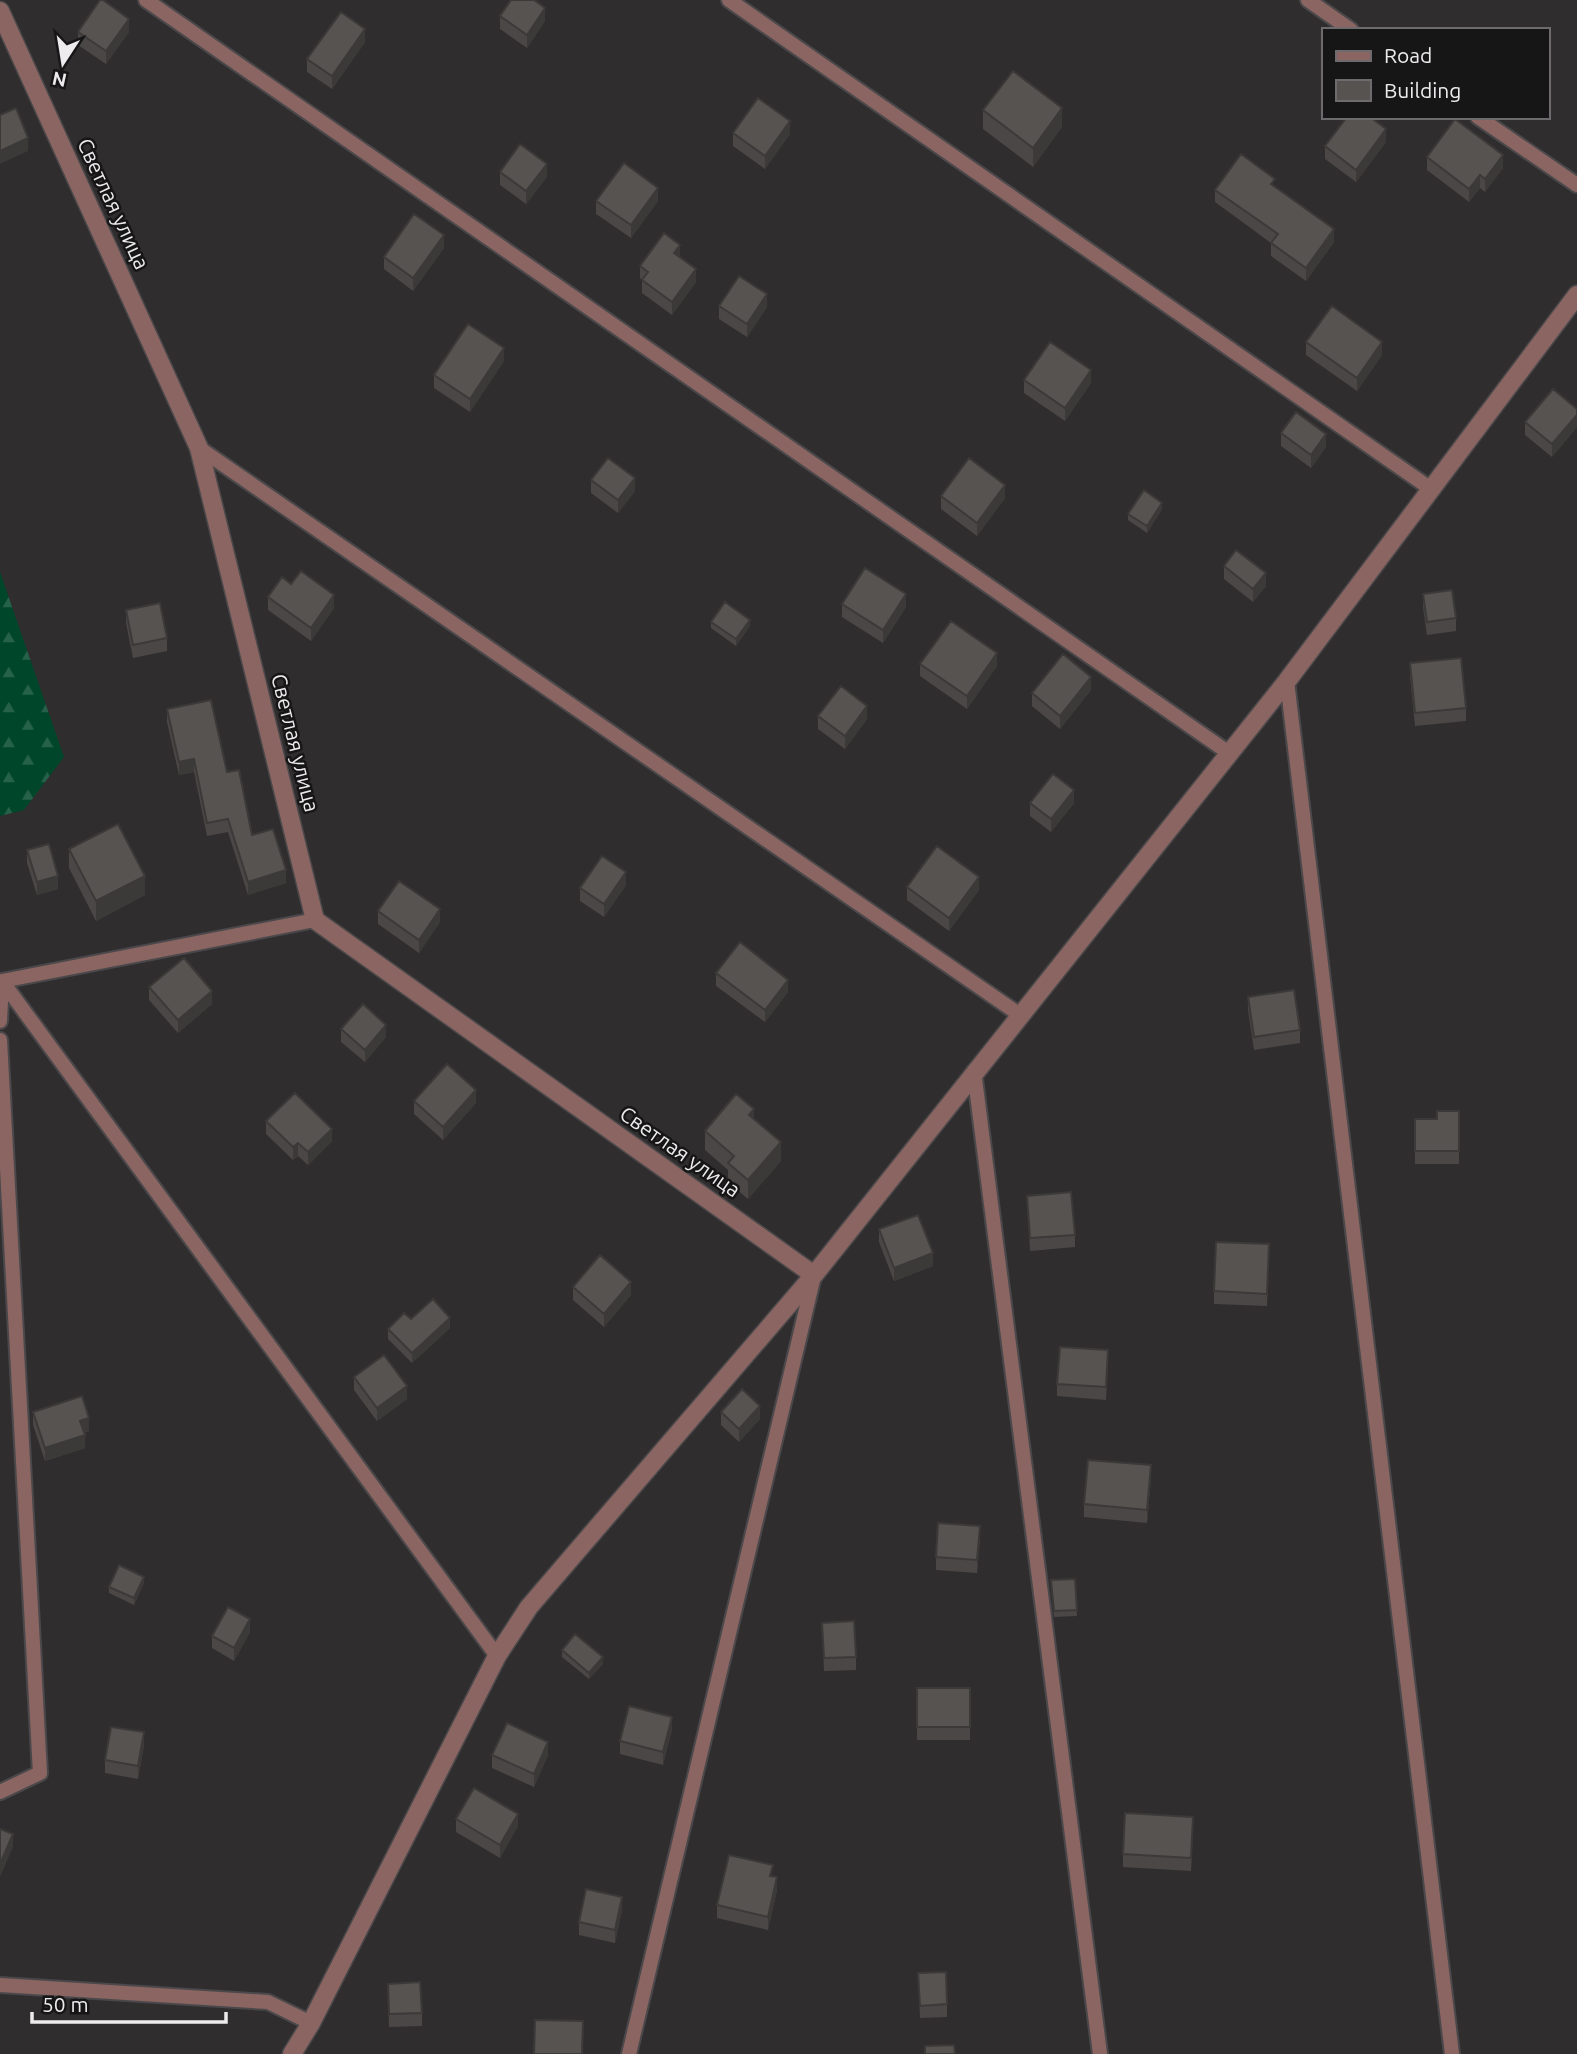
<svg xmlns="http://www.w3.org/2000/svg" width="1577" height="2054" viewBox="0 0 1577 2054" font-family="Ubuntu,sans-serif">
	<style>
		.forest { fill: url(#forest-firs) }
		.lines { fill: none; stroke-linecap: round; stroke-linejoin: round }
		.lane-casing { stroke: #4a484a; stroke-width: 18 }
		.street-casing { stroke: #4a484a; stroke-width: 21 }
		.lane { stroke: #8b6561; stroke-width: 14 }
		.street { stroke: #8b6561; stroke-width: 18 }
		.wall { fill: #4a4746 }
		.shaded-wall { fill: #3c3a39 }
		.building { fill: #565351; stroke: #3c3a39; stroke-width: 2 }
		.labels { text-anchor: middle; stroke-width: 5; stroke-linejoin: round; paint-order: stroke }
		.street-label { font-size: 21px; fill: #edebed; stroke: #171617 }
	</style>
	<defs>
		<pattern id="forest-firs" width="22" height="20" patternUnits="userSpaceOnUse" patternTransform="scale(1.75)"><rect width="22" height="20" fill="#00462a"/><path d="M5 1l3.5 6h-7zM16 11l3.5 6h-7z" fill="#266149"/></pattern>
	</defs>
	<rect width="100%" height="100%" fill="#302d2f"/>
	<path class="forest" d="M0 572 64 757 24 810 0 816Z"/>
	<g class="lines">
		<g class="lane-casing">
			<path id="lane" d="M146 0 1229 753
				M729 0 1431 489
				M1308 0 1351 30
				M1478 117 1577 185
				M199 448 1020 1015
				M1287 681 1452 2054
				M2 981 497 1656
				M0 1021 2 981 315 920
				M0 1040 40 1773 0 1792
				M974 1071 1100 2054
				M0 1985 268 2002 311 2023
				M629 2054 814 1276"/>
		</g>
		<g class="street-casing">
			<path id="street" d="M0 11 199 448 315 920 814 1275
				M292 2054 311 2023 497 1656 529 1607 814 1275 1287 681 1577 295"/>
		</g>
		<use href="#lane" class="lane"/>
		<use href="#street" class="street"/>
	</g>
	<path class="wall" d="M500 16 545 21 527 48 500 29Z
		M78 32H129L106 64 78 45Z
		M365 42 332 89 307 72V59Z
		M983 110 1062 127 1033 167 983 129Z
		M733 133 790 134 765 169 733 146Z
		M1386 142 1356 182 1325 159V146Z
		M1427 157 1503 168 1485 192 1480 188 1469 202 1427 170Z
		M500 172 547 177 526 204 500 185Z
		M1275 186 1334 242 1306 281 1271 256V243L1215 202V190Z
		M596 201H658L631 238 596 214Z
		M444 248 413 291 384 269V257Z
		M640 266 696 282 672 315 642 293V280L640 278Z
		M719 306 767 307 747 337 719 319Z
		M1306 342 1382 355 1357 391 1306 355Z
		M504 361 470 412 434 388V375Z
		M1024 380 1091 383 1065 421 1024 393Z
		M1577 409V427L1552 457 1525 435V422Z
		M1281 433 1326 447 1311 468 1281 446Z
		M591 480 635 491 618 513 591 493Z
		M941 496 1005 498 977 536 941 509Z
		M1162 509 1147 533 1128 520V514Z
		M1224 566 1266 586 1253 602 1224 579Z
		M291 584 334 608 311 641 268 610V597Z
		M1423 594 1456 618V631L1427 635 1423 607Z
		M842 604 906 607 883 643 842 617Z
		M126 610 167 638V651L133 658 126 623Z
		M711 622 750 626 736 646 711 628Z
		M1410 663 1466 708V721L1415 726 1410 676Z
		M920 664 997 666 967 709 920 676Z
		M1091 690 1060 729 1032 706V693Z
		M167 709 227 772 252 835 286 883 248 895 228 832 207 836 194 772 179 775 167 722Z
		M818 716 867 719 845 749 818 729Z
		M1030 803H1074L1051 832 1030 816Z
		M69 849 145 895 96 921 69 868Z
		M27 850 58 889 37 895 27 863Z
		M626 885 604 917 580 901V888Z
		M907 887 979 890 949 931 907 900Z
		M378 911 440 922 419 953 378 924Z
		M716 973 788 992 765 1022 716 986Z
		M149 987 212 1004 178 1033 149 1000Z
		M1248 997 1300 1030V1043L1254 1050 1248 1010Z
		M341 1029 386 1037 365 1062 341 1042Z
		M414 1101 476 1103 443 1140 414 1114Z
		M1459 1111V1164H1415V1119H1437Z
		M754 1119 781 1161 748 1199 728 1182V1170L705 1150V1131Z
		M266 1121 332 1141 308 1165 298 1156 293 1160 266 1134Z
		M1027 1196 1075 1235V1247L1030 1251Z
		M879 1229 933 1266 894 1281 879 1242Z
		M1269 1244 1267 1306 1214 1304V1291Z
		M573 1287 631 1295 604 1327 573 1300Z
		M411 1319 450 1328 412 1363 388 1339V1329Z
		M1108 1363 1106 1400 1057 1396V1384Z
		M354 1377 407 1399 377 1421 354 1390Z
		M33 1412 89 1431 84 1433 85 1448 45 1461 33 1425Z
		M721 1412 760 1419 739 1442 721 1425Z
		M1151 1478 1147 1523 1084 1517V1504Z
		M980 1539 977 1573 936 1570V1557Z
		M1075 1579 1077 1616 1054 1617 1051 1587Z
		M144 1583 134 1605 109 1593V1587Z
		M822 1623 856 1657V1670L824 1671Z
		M250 1632 234 1661 212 1648V1636Z
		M562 1650 603 1664 589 1679 562 1657Z
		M917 1688H970V1740H917Z
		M672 1729 663 1765 620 1754V1741Z
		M144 1745 138 1779 105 1773V1760Z
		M492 1755H548L534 1787 492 1768Z
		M456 1819 518 1826 500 1858 456 1832Z
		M1193 1830 1191 1871 1123 1867V1854Z
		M773 1876 777 1890 768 1930 717 1918V1905Z
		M622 1910 615 1943 579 1935V1922Z
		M918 1973 947 2004V2017L920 2018Z
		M388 1984 422 2013V2026L389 2027Z"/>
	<path class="shaded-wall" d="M545 8V21L527 48V35Z
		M129 19V32L106 64V51Z
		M365 29V42L332 89V76Z
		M1062 108V127L1033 167V148Z
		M790 121V134L765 169V156Z
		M1386 129V142L1356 182V170Z
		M28 138V151L0 164V151Z
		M1503 155V168L1485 192V179Z
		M547 164V177L526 204V191Z
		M1480 175V188L1469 202V189Z
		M658 188V201L631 238V225Z
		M1334 229V242L1306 281V268Z
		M444 235V248L413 291V278Z
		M680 245V258L674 253Z
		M696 269V282L672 315V302Z
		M767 294V307L747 337V324Z
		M1382 342V355L1357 391V378Z
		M504 348V361L470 412V399Z
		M1091 370V383L1065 421V408Z
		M1577 415V427L1552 457V444Z
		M1326 434V447L1311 468V455Z
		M635 478V491L618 513V500Z
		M1005 485V498L977 536V523Z
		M1162 503V509L1147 533V526Z
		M1266 573V586L1253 602V589Z
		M906 594V607L883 643V630Z
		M334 595V608L311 641V628Z
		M750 620V626L736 646V639Z
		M997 653V666L967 709V696Z
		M1091 677V690L1060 729V716Z
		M867 706V719L845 749V736Z
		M194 759V772L179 775V762Z
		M1074 790V803L1051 832V819Z
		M286 870V883L248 895V882Z
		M626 872V885L604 917V904Z
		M58 876V889L37 895V882Z
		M145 876V895L96 921V901Z
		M979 877V890L949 931V918Z
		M440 909V922L419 953V940Z
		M788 980V992L765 1022V1010Z
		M212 991V1004L178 1033V1020Z
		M386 1025V1037L365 1062V1050Z
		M476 1090V1103L443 1140V1127Z
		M754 1109V1128L749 1115Z
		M332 1129V1141L308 1165V1152Z
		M781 1142V1161L748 1199V1180Z
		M298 1143V1156L293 1160V1147Z
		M933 1253V1266L894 1281V1268Z
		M631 1282V1295L604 1327V1314Z
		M450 1318V1328L412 1363V1353Z
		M407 1386V1399L377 1421V1408Z
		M760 1406V1419L739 1442V1429Z
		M89 1418V1431L80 1434V1421Z
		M85 1435V1448L45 1461V1448Z
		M1151 1465V1478L1147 1523V1510Z
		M980 1526V1539L977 1573V1560Z
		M144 1577V1583L134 1605V1598Z
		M250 1619V1632L234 1661V1648Z
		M603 1657V1664L589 1679V1673Z
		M672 1717V1729L663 1765V1752Z
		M144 1732V1745L138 1779V1766Z
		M548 1742V1755L534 1787V1774Z
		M518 1814V1826L500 1858V1845Z
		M13 1834V1847L0 1877V1864Z
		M777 1877V1890L768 1930V1917Z
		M622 1897V1910L615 1943V1930Z"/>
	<path class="building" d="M100 0H103L129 19 106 51 78 32Z
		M511 0H534L545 8 527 35 500 16Z
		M341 12 365 29 332 76 307 59Z
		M1013 71 1062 108 1033 148 983 110Z
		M758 98 790 121 765 156 733 133Z
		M16 108 28 138 0 151V115Z
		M1347 117H1370L1386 129 1356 170 1325 146Z
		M1455 119 1503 155 1485 179 1480 175 1469 189 1427 157Z
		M520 144 547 164 526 191 500 172Z
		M1241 154 1275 179 1271 184 1334 229 1306 268 1271 243 1278 234 1215 190Z
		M624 163 658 188 631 225 596 201Z
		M414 214 444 235 413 278 384 257Z
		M664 233 680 245 674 253 696 269 672 302 642 280 648 272 640 266Z
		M739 276 767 294 747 324 719 306Z
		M1332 306 1382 342 1357 378 1306 342Z
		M468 324 504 348 470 399 434 375Z
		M1050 342 1091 370 1065 408 1024 380Z
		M1553 389 1577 409V415L1552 444 1525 422Z
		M1296 412 1326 434 1311 455 1281 433Z
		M608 458 635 478 618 500 591 480Z
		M969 458 1005 485 977 523 941 496Z
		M1144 490 1162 503 1147 526 1128 514Z
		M1236 550 1266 573 1253 589 1224 566Z
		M865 568 906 594 883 630 842 604Z
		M301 571 334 595 311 628 268 597 282 577 291 584Z
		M1452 590 1456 618 1427 622 1423 594Z
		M725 602 750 620 736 639 711 622Z
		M160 603 167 638 133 645 126 610Z
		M951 621 997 653 967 696 920 664Z
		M1063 654 1091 677 1060 716 1032 693Z
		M1461 658 1466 708 1415 713 1410 663Z
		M841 686 867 706 845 736 818 716Z
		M211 700 227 772 239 770 252 835 273 829 286 870 248 882 228 819 207 823 194 759 179 762 167 709Z
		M1053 774 1074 790 1051 819 1030 803Z
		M118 824 145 876 96 901 69 849Z
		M49 844 58 876 37 882 27 850Z
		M937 846 979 877 949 918 907 887Z
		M602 856 626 872 604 904 580 888Z
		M399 881 440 909 419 940 378 911Z
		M740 942 788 980 765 1010 716 973Z
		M184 958 212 991 178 1020 149 987Z
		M1294 990 1300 1030 1254 1037 1248 997Z
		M363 1004 386 1025 365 1050 341 1029Z
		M447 1064 476 1090 443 1127 414 1101Z
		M295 1093 332 1129 308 1152 298 1143 293 1147 266 1121Z
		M736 1094 754 1109 749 1115 781 1142 748 1180 728 1163 734 1156 705 1131Z
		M1437 1111H1459V1151H1415V1119H1437Z
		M1071 1192 1075 1235 1030 1238 1027 1196Z
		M918 1215 933 1253 894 1268 879 1229Z
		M1216 1242 1269 1244 1267 1294 1214 1291Z
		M600 1255 631 1282 604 1314 573 1287Z
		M433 1299 450 1318 412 1353 388 1329 404 1313 411 1319Z
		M1060 1347 1108 1350 1106 1387 1057 1384Z
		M384 1355 407 1386 377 1408 354 1377Z
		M742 1389 760 1406 739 1429 721 1412Z
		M82 1396 89 1418 80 1421 85 1435 45 1448 33 1412Z
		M1088 1460 1151 1465 1147 1510 1084 1504Z
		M938 1523 980 1526 977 1560 936 1557Z
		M119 1565 144 1577 134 1598 109 1587Z
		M1075 1579 1077 1610 1054 1611 1051 1580Z
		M228 1607 250 1619 234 1648 212 1636Z
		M854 1621 856 1657 824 1658 822 1623Z
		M575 1634 603 1657 589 1673 562 1650Z
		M917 1688H970V1727H917Z
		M629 1706 672 1717 663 1752 620 1741Z
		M507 1723 548 1742 534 1774 492 1755Z
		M111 1727 144 1732 138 1766 105 1760Z
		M474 1788 518 1814 500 1845 456 1819Z
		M1125 1813 1193 1817 1191 1858 1123 1854Z
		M0 1829 13 1834 0 1864Z
		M729 1855 773 1865 770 1876 777 1877 768 1917 717 1905Z
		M586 1889 622 1897 615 1930 579 1922Z
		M946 1972 947 2004 920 2006 918 1973Z
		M420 1982 422 2013 389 2014 388 1984Z
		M535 2020 583 2021 582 2054H534Z
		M954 2045 955 2054H925V2046Z"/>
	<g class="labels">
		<g class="street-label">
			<text transform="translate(113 204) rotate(65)" y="7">Светлая улица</text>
			<text transform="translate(295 743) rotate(76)" y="7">Светлая улица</text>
			<text transform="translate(680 1152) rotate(35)" y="7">Светлая улица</text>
		</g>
	</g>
	<rect x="1322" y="28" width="228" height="91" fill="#171617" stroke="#6d6b6d" stroke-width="2"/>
	<rect x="1336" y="51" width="35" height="10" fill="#8b6561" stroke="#6d6b6d" stroke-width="2"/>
	<text x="1384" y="63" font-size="21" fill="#edebed">Road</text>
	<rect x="1336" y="80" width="35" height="21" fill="#565351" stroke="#6d6b6d" stroke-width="2"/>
	<text x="1384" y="98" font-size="21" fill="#edebed">Building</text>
	<g transform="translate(63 63) rotate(192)" stroke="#171617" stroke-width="5" paint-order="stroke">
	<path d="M0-5L12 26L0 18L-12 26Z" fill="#edebed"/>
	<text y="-10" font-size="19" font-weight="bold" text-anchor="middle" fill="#edebed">N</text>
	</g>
	<path d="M32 2012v10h194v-10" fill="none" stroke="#edebed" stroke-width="3.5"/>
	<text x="42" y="2012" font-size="21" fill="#edebed" stroke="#171617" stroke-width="5" paint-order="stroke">50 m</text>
</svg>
